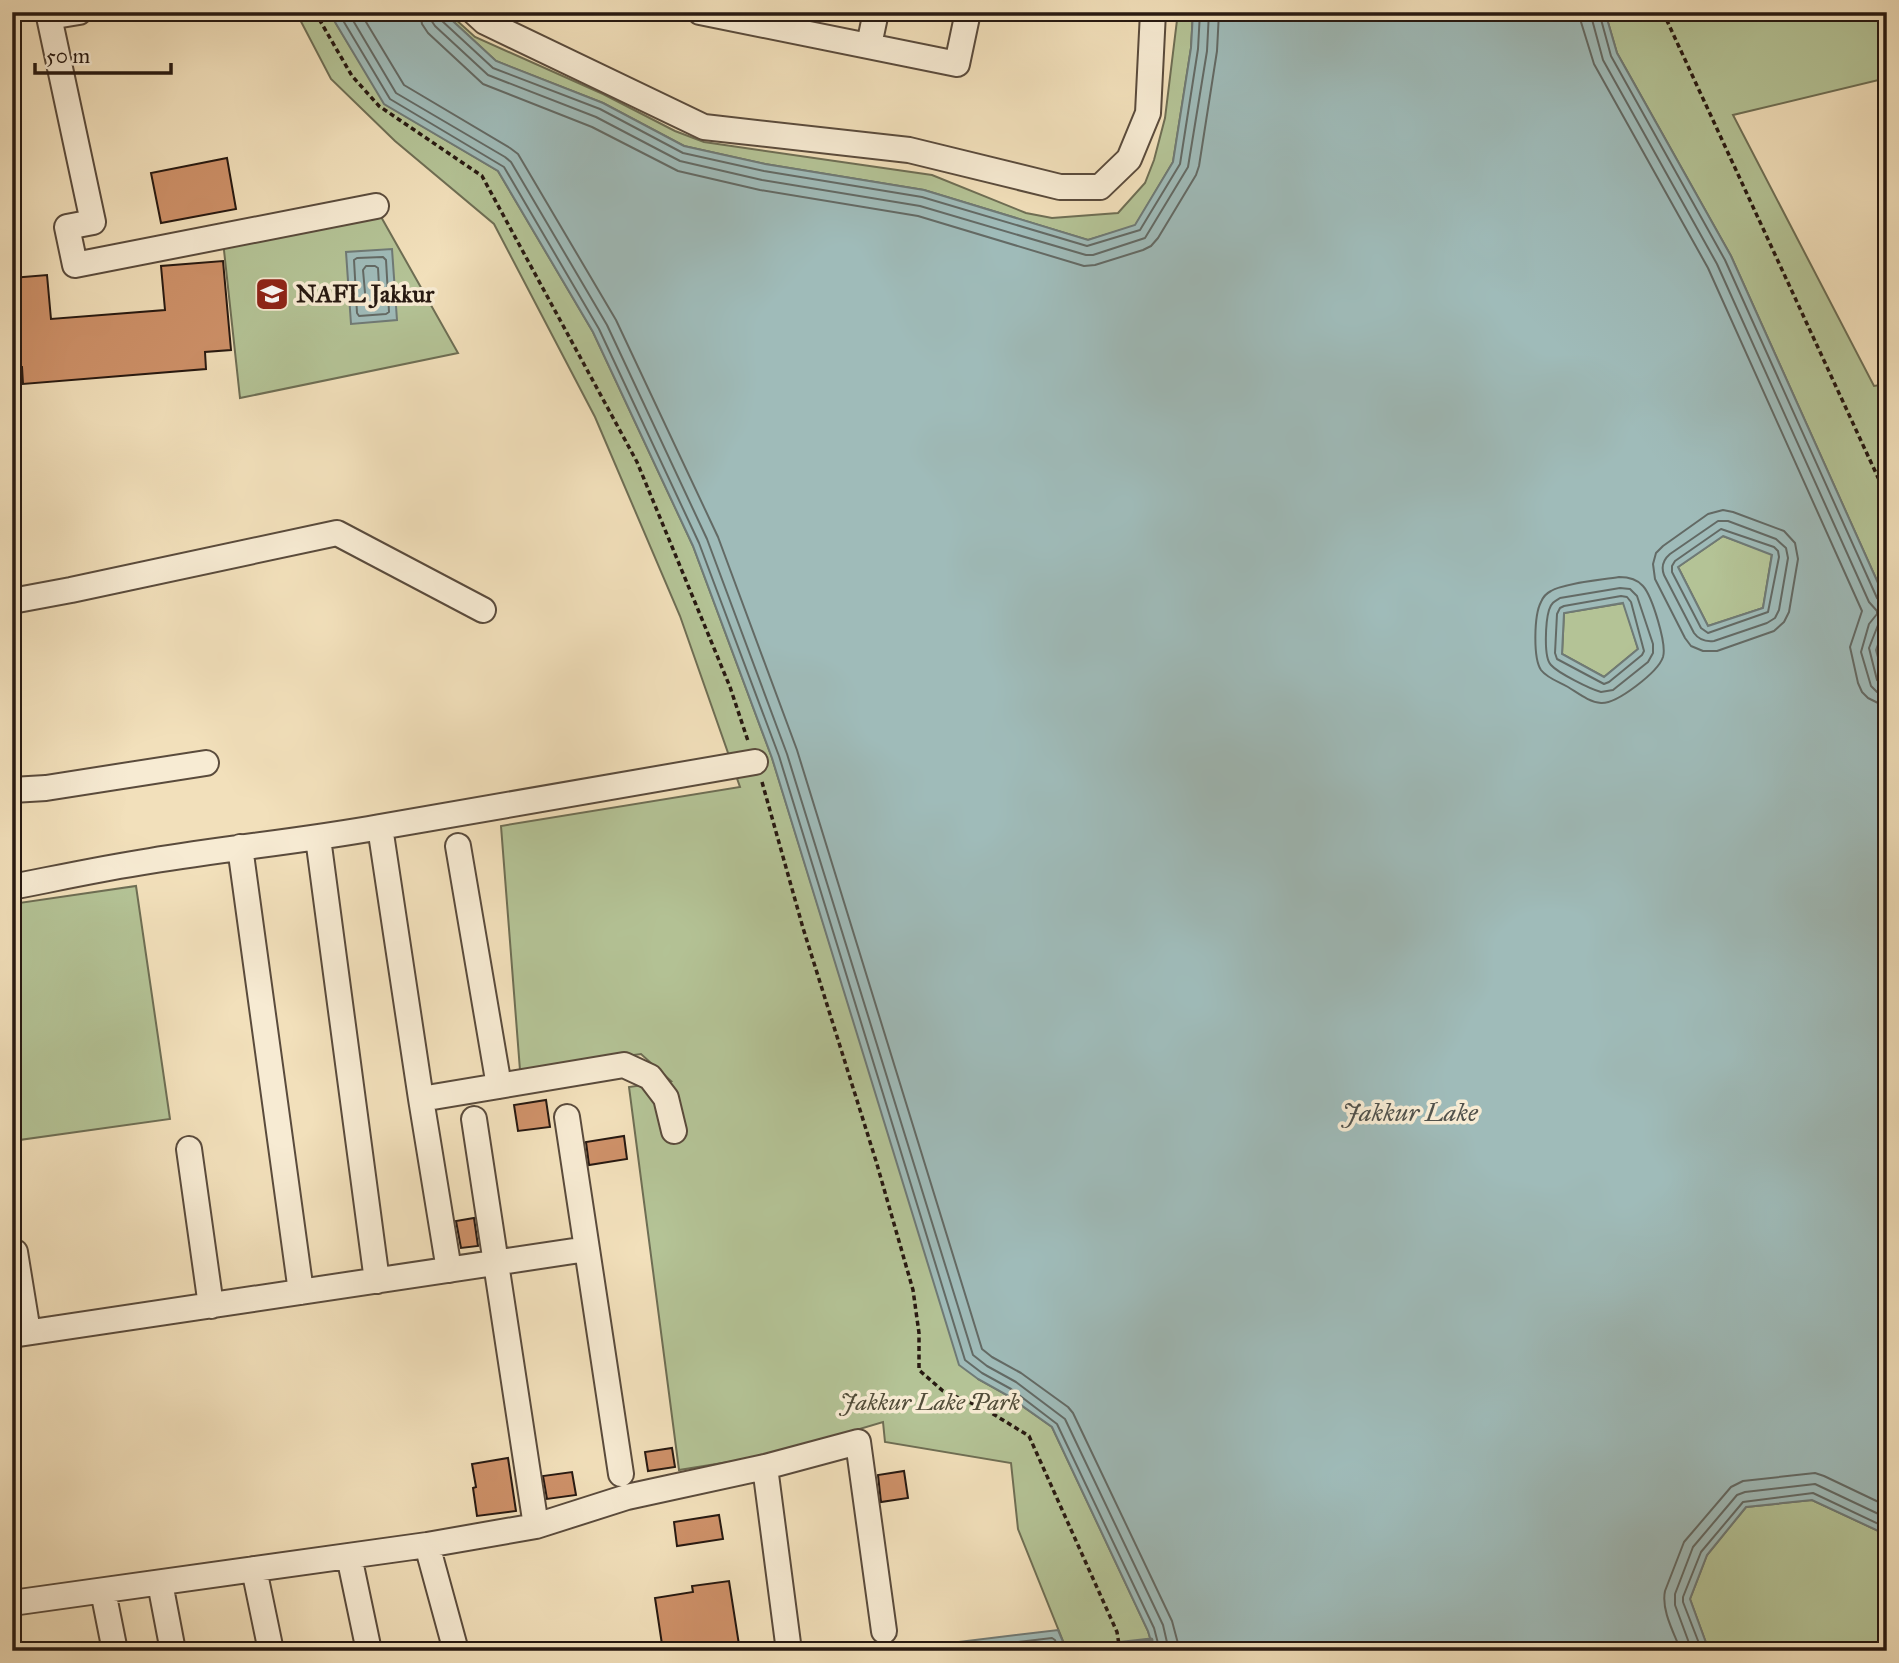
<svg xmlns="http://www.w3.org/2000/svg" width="1899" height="1663" viewBox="0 0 1899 1663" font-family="'IM FELL Great Primer',serif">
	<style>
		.green { fill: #b4c396; stroke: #6e6e54; stroke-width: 2 }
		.water { fill: #9fbbb9; stroke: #6f7a76; stroke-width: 2; fill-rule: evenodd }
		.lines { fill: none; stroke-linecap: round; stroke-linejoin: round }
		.shore { stroke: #636a65; stroke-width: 2 }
		.stream { stroke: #6f7a76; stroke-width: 5 }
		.building { fill: #ce9169; stroke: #271911; stroke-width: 2 }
		.minor-casing { stroke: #5a4b3c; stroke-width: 28 }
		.path { stroke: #271911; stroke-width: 3.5; stroke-dasharray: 5 3.5; stroke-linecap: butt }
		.minor { stroke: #f7ebd3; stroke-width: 24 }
		.labels { text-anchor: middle; stroke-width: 7; stroke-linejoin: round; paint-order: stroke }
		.poi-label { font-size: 24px; font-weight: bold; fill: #271911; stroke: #f7ebd3; text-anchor: start }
		.park-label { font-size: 24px; font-style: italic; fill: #514c39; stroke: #f7ebd3 }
		.water-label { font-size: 26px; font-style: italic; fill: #51524c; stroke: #f7ebd3 }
	</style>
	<rect width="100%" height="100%" fill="#f2e0bb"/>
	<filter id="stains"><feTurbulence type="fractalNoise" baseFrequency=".00286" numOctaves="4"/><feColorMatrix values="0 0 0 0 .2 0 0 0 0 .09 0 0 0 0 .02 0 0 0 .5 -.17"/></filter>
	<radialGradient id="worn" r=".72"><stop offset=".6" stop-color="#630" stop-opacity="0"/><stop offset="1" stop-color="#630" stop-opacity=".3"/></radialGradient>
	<path class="green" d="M296 12H329L385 104 498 171 593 332 693 546 772 758 921 1237 978 1379 1007 1395 1052 1427 1148 1631 1154 1651H1067L1018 1529 1011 1463 885 1442 883 1422 772 1455 679 1470 629 1087 671 1081 641 1054 520 1070 501 826 740 787 680 616 595 417 494 224 395 141 331 79Z
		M443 12H451L454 18 475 37 603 94 675 131 704 142 932 175 1026 213 1052 218 1118 213 1145 183 1154 160 1165 118 1178 12H1193L1191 48 1173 162 1135 226 1088 240 924 190 765 164 684 146 603 103 496 61Z
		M1605 12H1887V78L1733 115 1874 386 1887 384V603L1731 256 1617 53Z
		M380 215 458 353 240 398 223 241Z
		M1723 536 1772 554 1763 608 1708 626 1678 567Z
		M1624 603 1638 649 1604 677 1562 654 1564 613Z
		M1887 620V690L1876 650Z
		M136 886 170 1119 12 1141V904Z
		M1812 1500 1887 1535V1651H1709L1690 1599 1707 1555 1746 1507Z"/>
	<path class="water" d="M329 12H443L496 61 603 103 684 146 765 164 924 190 1088 240 1135 225 1173 162 1191 48 1193 12H1605L1617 53 1731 256 1887 603V620L1876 650 1887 690V1535L1812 1500 1746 1507 1707 1555 1690 1599 1709 1651H1154L1148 1631 1052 1427 1007 1395 978 1379 959 1365 772 758 693 546 593 332 498 171 384 104ZM1723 536 1772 555 1763 608 1708 626 1678 567ZM1623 603 1638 649 1604 677 1562 654 1564 613Z
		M392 249 397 320 351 324 346 252Z
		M1058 1630 1067 1651H885Z"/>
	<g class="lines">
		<path class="shore" d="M338 12 390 99 504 167 599 329 699 543 779 756 965 1360 982 1373 1011 1389 1057 1424 1154 1628 1160 1651
			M348 12 396 93 505 157 511 162 607 325 707 539 787 754 973 1355 987 1366 1016 1382 1065 1419 1163 1625 1169 1651
			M360 12 404 85 510 148 518 154 616 320 718 537 797 750 982 1349 992 1357 1021 1373 1068 1407 1073 1413 1172 1621 1180 1651
			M420 12 422 24 428 33 483 84 592 127 678 171 760 190 918 216 1084 266 1095 265 1143 250 1151 246 1158 238 1196 175 1199 166 1217 51 1219 12
			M430 12 431 20 435 26 488 75 596 117 680 161 762 180 920 206 1086 255H1093L1145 238 1188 167 1207 51 1209 12
			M439 12 441 20 493 68 600 109 683 153 764 171 922 197 1087 246 1140 230 1180 164 1198 49 1200 12
			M1580 12 1581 22 1594 64 1708 268 1862 611 1850 647 1858 683 1862 692 1868 698 1878 703 1887 704
			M1590 12 1603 60 1717 264 1869 602 1877 611V614L1869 624 1861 652 1871 686 1877 692 1887 694
			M1599 12 1611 56 1725 260 1877 598 1881 602 1887 603
			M383 257 386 260 389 312 386 314 359 316 357 313 354 260 357 258Z
			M366 266H375L378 268 380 303 378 306 368 307 366 304 363 270Z
			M1723 510 1733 512 1784 531 1795 543 1798 559 1789 612 1784 622 1774 631 1717 651H1703L1691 646 1685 638 1655 579 1653 564 1656 553 1663 546 1708 514Z
			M1718 521H1728L1776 539 1786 548 1788 558 1779 610 1775 618 1767 623 1714 641C1705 642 1699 640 1694 633L1664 575C1661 567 1663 560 1670 554Z
			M1721 529 1774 547 1778 551 1779 557 1768 612 1708 633 1701 628 1672 572V566L1675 561Z
			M1619 577C1628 577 1637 579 1643 586 1652 596 1667 644 1663 657 1658 672 1617 704 1601 703 1589 702 1578 693 1568 687 1559 682 1547 678 1541 670 1533 658 1534 615 1541 602 1543 597 1547 593 1551 591 1564 583 1602 580 1619 577Z
			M1620 588 1630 589 1637 596 1653 644V653L1648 662 1613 690 1601 692C1590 689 1558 673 1551 665 1543 657 1546 620 1549 610 1551 603 1555 601 1560 598Z
			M1621 596 1627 597 1631 602 1644 651 1642 655 1609 682 1604 684 1557 659 1555 653 1557 614 1560 608 1564 606Z
			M1887 622H1882L1878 625 1869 648 1877 680 1881 684 1887 685
			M943 1651 1052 1638 1055 1640 1059 1651
			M1681 1651C1674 1633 1661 1610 1665 1591L1684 1542 1731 1487 1743 1481 1815 1473 1824 1476 1887 1506
			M1692 1651 1675 1605V1594L1693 1547 1737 1495 1745 1492 1815 1484 1887 1518
			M1702 1651 1683 1602V1597L1701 1552 1743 1502 1813 1493 1887 1528"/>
		<path class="stream" d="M1053 1651 1151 1640"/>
	</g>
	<path class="building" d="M227 158 236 209 161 223 151 173Z
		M223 261 231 350 205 352 206 369 23 384 22 367 12 368V278L47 275 51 319 165 310 161 266Z
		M546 1100 550 1127 518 1131 514 1105Z
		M624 1136 627 1159 589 1165 586 1142Z
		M474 1218 478 1246 461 1248 456 1221Z
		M672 1448 675 1467 648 1471 645 1452Z
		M508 1458 516 1511 477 1516 473 1488 476 1487 472 1464Z
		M904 1471 908 1498 881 1502 878 1475Z
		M572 1472 576 1495 547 1499 543 1476Z
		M719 1515 723 1539 677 1546 674 1522Z
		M729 1581 740 1651H663L655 1598 693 1592 692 1586Z"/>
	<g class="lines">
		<g class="minor-casing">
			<path id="minor" d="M48 12 93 222 67 227 75 265 376 206
				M474 12 485 22 704 127 909 150 1060 187H1100L1129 159 1148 113 1153 12
				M700 12 957 64 968 12
				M49 17 79 12
				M869 45 876 12
				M12 601 71 590 337 533 483 610
				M12 790 46 788 206 763
				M380 827 755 762
				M318 838 377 1281
				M458 846 499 1086
				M240 847 301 1292
				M12 887C58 878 104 868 150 861 227 848 304 841 380 827L421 1099 449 1270
				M421 1099 624 1065 650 1077 666 1098 674 1131
				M567 1117 621 1474
				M474 1119 536 1526
				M189 1149 211 1306
				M15 1252 28 1332
				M12 1335 587 1249
				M765 1467 789 1651
				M427 1545 456 1651
				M349 1556 369 1651
				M254 1569 271 1651
				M160 1583 173 1651
				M103 1591 115 1651
				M12 1603 427 1545 536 1526 627 1497 765 1467 858 1442 884 1631"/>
		</g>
		<path class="path" d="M315 12 352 76 379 106 482 176 637 462 730 687 748 741
			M1663 12 1887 497
			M1712 16 1723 12
			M762 782 803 928 876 1161 913 1290 919 1333V1370L943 1391 985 1409 1029 1436 1117 1632 1120 1651"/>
		<use href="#minor" class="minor"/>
	</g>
	<defs>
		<g id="school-square" transform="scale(1.75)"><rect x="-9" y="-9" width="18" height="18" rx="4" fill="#8f2418" stroke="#f7ebd3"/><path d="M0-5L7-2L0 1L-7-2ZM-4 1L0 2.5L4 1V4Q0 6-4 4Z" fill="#fff"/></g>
	</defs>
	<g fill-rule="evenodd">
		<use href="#school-square" x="272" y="294"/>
	</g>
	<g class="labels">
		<g class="poi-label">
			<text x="296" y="302">NAFL Jakkur</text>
		</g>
		<g class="park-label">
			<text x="930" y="1410">Jakkur Lake Park</text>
		</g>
		<g class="water-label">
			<text x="1410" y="1121">Jakkur Lake</text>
		</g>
	</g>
	<rect width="1899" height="1663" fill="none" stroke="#f2e0bb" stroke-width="42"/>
	<rect x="14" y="14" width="1871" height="1635" fill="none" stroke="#271911" stroke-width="3.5"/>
	<rect x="21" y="21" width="1857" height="1621" fill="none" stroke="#271911" stroke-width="2"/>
	<path d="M35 63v10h136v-10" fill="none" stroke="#271911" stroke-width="3.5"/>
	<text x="46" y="63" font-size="21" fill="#271911" stroke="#f7ebd3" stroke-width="5" paint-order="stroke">50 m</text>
	<rect width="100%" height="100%" filter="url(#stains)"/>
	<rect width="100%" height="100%" fill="url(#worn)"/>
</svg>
